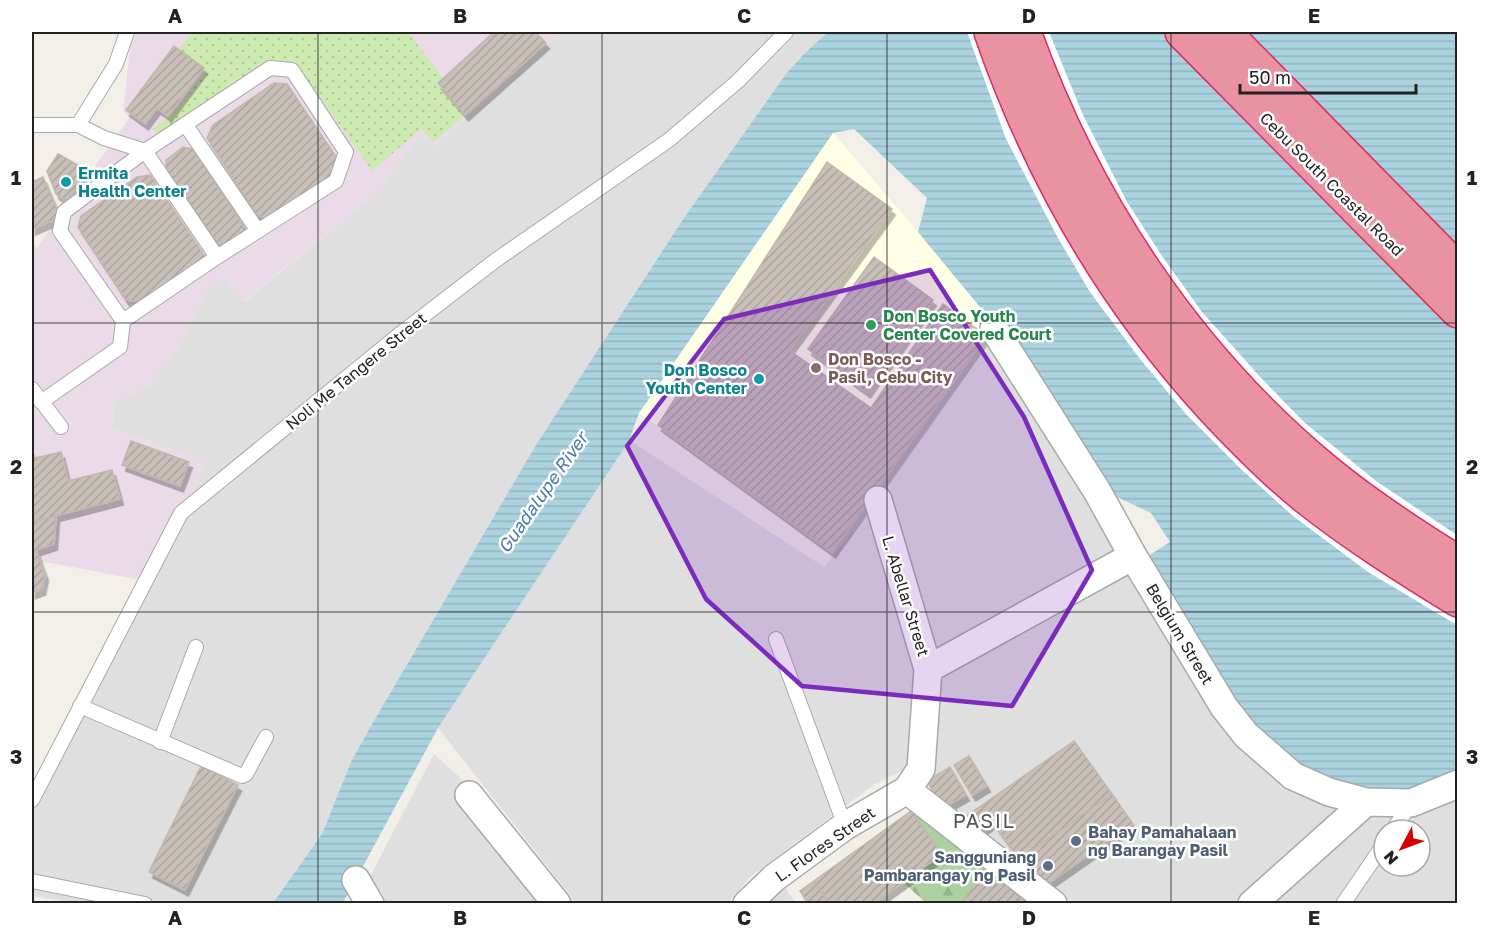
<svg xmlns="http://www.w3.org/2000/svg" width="1489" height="935" viewBox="0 0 1489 935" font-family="'Golos Text',sans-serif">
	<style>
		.residential { fill: #e0dfdf; fill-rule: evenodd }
		.industrial { fill: #ebdbe8 }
		.education { fill: #ffffe5 }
		.grass { fill: url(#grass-dots) }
		.forest { fill: url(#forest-firs) }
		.water { fill: url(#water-rules) }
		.pier { fill: #fff }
		.building { fill: url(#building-hatch); stroke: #c4b6ab; stroke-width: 1.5; filter: url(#shadow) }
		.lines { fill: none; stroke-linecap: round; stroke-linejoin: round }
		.lane-casing { stroke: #a9a9a9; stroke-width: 16 }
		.street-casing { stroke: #a9a9a9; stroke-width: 30 }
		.highway-casing { stroke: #dc2a67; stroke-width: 36 }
		.lane { stroke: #fff; stroke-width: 14 }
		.street { stroke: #fff; stroke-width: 27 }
		.highway { stroke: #e892a2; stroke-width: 33 }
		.marked { fill: #7b2cbf; fill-opacity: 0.2; stroke: #7b2cbf; stroke-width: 4.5; stroke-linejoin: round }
		.grid { fill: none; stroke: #222; stroke-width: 1.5; stroke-opacity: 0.55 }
		.culture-dot { fill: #0f9aa8; stroke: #fff; stroke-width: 2 }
		.leisure-dot { fill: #2e9e5b; stroke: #fff; stroke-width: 2 }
		.education-dot { fill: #8d6e63; stroke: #fff; stroke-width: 2 }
		.service-dot { fill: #5c6f8a; stroke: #fff; stroke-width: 2 }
		.labels { text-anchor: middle; stroke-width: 5; stroke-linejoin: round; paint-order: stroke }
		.culture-label { font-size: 16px; font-weight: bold; fill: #0d838f; stroke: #fff; text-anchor: start }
		.street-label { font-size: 16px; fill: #222; stroke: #fff }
		.leisure-label { font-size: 16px; font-weight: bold; fill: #27864d; stroke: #fff; text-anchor: start }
		.education-label { font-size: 16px; font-weight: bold; fill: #785e54; stroke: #fff; text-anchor: start }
		.service-label { font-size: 16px; font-weight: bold; fill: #4e5e75; stroke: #fff; text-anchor: start }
		.water-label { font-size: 18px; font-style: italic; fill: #4a7aab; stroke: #fff }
		.quarter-label { font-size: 20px; letter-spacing: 1.5px; fill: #555; stroke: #fff }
		.neatline { fill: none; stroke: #222; stroke-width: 2 }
		.grid-label { font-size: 20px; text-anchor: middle; font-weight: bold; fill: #222 }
	</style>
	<defs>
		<pattern id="grass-dots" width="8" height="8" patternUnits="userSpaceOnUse" patternTransform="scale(1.5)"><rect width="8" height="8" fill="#cdebb0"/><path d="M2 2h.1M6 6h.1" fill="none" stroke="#b0c997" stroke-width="1.8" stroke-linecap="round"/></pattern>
		<pattern id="forest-firs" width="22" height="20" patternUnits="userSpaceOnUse" patternTransform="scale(1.5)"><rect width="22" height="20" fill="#add19e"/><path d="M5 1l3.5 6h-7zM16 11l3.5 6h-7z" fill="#95b388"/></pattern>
		<pattern id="water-rules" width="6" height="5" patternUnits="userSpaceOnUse" patternTransform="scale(1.5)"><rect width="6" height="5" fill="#aad3df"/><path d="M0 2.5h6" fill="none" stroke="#92b5bf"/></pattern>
		<pattern id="building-hatch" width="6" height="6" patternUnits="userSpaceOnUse" patternTransform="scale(1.5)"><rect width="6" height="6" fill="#c7bfb8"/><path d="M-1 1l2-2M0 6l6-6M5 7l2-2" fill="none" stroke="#aba49e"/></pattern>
		<filter id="shadow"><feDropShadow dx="3.5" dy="6" stdDeviation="0" flood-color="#0004"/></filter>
	</defs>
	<rect width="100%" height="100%" fill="#f2efe9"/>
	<path class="residential" d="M562 32H828L806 52 349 767 322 834 272 903 83 904 32 896 33 811 141 580 171 510 194 491 205 462 112 428 113 402 148 386 177 349 207 290 224 278 244 302 378 192 420 134 434 146Z
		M991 343 1122 557 934 654 885 489Z
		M629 440 824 567 870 511 914 654 917 763 875 784 750 877 728 903H576L438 728Z
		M1127 573 1223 724 1283 781 1345 812 1243 903H1059L946 815 925 780 933 675Z
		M434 754 467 784 554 903H385L369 878Z
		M1457 795V903L1269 904 1364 814ZM1384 830H1420V866H1384Z
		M784 885 795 903 766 904Z"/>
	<path class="industrial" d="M132 32H562L434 146 420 134 378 192 243 302 224 278 207 290 177 349 148 386 113 402 112 428 206 462 194 491 171 510 141 580 46 562 32 567V243L37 248 130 117 123 111Z"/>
	<path class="education" d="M833 133 918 232 994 324 832 552 639 413Z"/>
	<path class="grass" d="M192 32H408L443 78 437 84 464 116 433 142 421 129 372 171 295 62 270 61 157 134 153 128 171 116 206 72 179 49Z"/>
	<path class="forest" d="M913 808 988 867 960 903H926L903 882 942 854 911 811Z"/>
	<path class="water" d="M828 32H1457V777L1392 801 1304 779 1250 730 1139 562 1170 542 1151 513 1098 488 994 324 918 232 927 198 854 129 833 133 639 413 629 441 438 728 343 903 272 904 322 834 351 762 371 726 536 445 684 218 786 74 806 52Z"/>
	<path class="pier" d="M967 32H1049L1083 115 1127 202 1162 256 1202 312 1262 379 1305 423 1376 481 1457 535V625L1368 572 1293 516 1242 470 1186 414 1140 359 1090 292 1058 238 1006 139Z"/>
	<path class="building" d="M494 32H535L546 43 465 115 438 83Z
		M174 46 204 68 168 116 157 108 145 124 126 110Z
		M274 83 287 84 338 160 335 174 269 220 257 215 207 138 213 125Z
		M183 147 193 149 243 225V234L229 245 218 244 166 169V160Z
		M58 154 87 170 68 201 56 194 47 171Z
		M827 162 892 209 789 350 871 408 943 304 986 336 832 552 658 425Z
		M150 175 202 252 200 262 143 302 126 300 78 227 81 216 137 177Z
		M43 177 60 217 32 229V182Z
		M874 257 933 300 867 392 808 349Z
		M131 441 189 462 180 486 122 465Z
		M61 452 68 481 112 470 120 499 35 521 32 506V455H34L35 458Z
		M32 506 35 521 56 516 54 544 36 550 45 575 42 589 32 593Z
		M1074 741 1112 794 1019 859 981 806Z
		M969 756 987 786 972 795 954 765Z
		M201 766 238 785 185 890 149 872Z
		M950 767 966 795 943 808 927 781Z
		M1112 794 1133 824 1047 884 1017 861Z
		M981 806 993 822 980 831 960 820Z
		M911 811 942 854 873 904H860L858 902 855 904H841L838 900 830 904 814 881Z
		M988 867 1036 904H960Z
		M814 881 830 904H809L800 891Z"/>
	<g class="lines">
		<g class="lane-casing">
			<path id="lane" d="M185 124 258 231
				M32 125H78L104 138 145 151 217 257
				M78 125 116 64 127 32
				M32 389 61 427
				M41 402 120 347 123 321 60 231 64 212 145 151 270 68 292 70 346 152 336 181 217 257 123 321
				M776 639 845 826
				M80 706 242 776 246 774 266 737
				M160 742 196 647
				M32 800 181 513 400 334 496 260 669 140 738 81 786 32
				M1393 830 1411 803
				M32 881 145 904
				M1343 904 1384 844"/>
		</g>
		<g class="street-casing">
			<path id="street" d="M994 329 1097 491 1133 556 1224 707 1246 735 1293 776 1329 792 1366 802 1411 803 1458 784
				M928 669 1133 556
				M907 790 1053 904
				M469 795 557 904
				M356 880 370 904
				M747 904 774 878 845 826 907 790 921 769 928 669 878 500
				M1252 904 1366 802"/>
		</g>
		<g class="highway-casing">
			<path id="highway" d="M991 32C1040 173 1111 297 1212 407 1242 439 1273 471 1307 498 1355 536 1406 568 1458 600
				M1024 32C1085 202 1187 357 1327 472 1368 506 1413 535 1458 563
				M1182 32 1458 311
				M1224 32 1458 270"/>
		</g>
		<use href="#lane" class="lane"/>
		<use href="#street" class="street"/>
		<use href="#highway" class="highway"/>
	</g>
	<path class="marked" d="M930 270 1024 417 1092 570 1012 706 802 686 706 599 627 446 724 319Z"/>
	<path class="grid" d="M318 32V904M602 32V904M887 32V904M1171 32V904M32 323H1458M32 612H1458"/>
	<g class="culture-dot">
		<circle cx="66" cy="182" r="6"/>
		<circle cx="759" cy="379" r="6"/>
	</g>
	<circle class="leisure-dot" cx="871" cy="325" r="6"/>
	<circle class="education-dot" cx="816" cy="368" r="6"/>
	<g class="service-dot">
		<circle cx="1076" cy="841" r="6"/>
		<circle cx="1048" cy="866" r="6"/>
	</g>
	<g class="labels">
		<g class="culture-label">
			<text x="78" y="179">Ermita<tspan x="78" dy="18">Health Center</tspan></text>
			<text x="747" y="376" text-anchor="end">Don Bosco<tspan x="747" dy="18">Youth Center</tspan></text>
		</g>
		<g class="street-label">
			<text transform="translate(1332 184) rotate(45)" y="6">Cebu South Coastal Road</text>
			<text transform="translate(356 371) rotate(-39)" y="6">Noli Me Tangere Street</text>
			<text transform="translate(906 596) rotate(73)" y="6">L. Abellar Street</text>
			<text transform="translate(1180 634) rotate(59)" y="6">Belgium Street</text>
			<text transform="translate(825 844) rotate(-35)" y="6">L. Flores Street</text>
		</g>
		<g class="leisure-label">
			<text x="883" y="322">Don Bosco Youth<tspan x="883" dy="18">Center Covered Court</tspan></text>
		</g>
		<g class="education-label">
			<text x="828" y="365">Don Bosco -<tspan x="828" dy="18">Pasil, Cebu City</tspan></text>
		</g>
		<g class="service-label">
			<text x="1088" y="838">Bahay Pamahalaan<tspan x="1088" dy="18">ng Barangay Pasil</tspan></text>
			<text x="1036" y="863" text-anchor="end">Sangguniang<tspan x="1036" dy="18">Pambarangay ng Pasil</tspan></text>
		</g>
		<g class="water-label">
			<text transform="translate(543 493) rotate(-55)" y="6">Guadalupe River</text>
		</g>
		<g class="quarter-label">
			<text x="984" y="828">PASIL</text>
		</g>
	</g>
	<rect width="1489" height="935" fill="none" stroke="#ffffff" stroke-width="66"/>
	<g transform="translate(1402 848) rotate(229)"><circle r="28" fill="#ffffff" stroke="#a7a7a7" stroke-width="1.5"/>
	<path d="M0-4.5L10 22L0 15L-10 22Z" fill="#d40000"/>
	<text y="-9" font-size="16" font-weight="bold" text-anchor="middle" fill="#222222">N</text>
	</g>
	<path d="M1240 84v9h176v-9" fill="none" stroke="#222222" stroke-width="3"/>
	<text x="1249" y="84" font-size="18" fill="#222222" stroke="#ffffff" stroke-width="4.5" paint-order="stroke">50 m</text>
	<rect x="33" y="33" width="1423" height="869" class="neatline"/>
	<g class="grid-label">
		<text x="175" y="23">A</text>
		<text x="460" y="23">B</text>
		<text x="744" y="23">C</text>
		<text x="1029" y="23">D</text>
		<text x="1314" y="23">E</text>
		<text x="16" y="185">1</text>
		<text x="1472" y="185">1</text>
		<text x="16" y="474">2</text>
		<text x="1472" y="474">2</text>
		<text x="16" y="764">3</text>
		<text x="1472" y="764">3</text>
		<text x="175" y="925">A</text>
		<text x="460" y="925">B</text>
		<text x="744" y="925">C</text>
		<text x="1029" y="925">D</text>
		<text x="1314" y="925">E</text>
	</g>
</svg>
